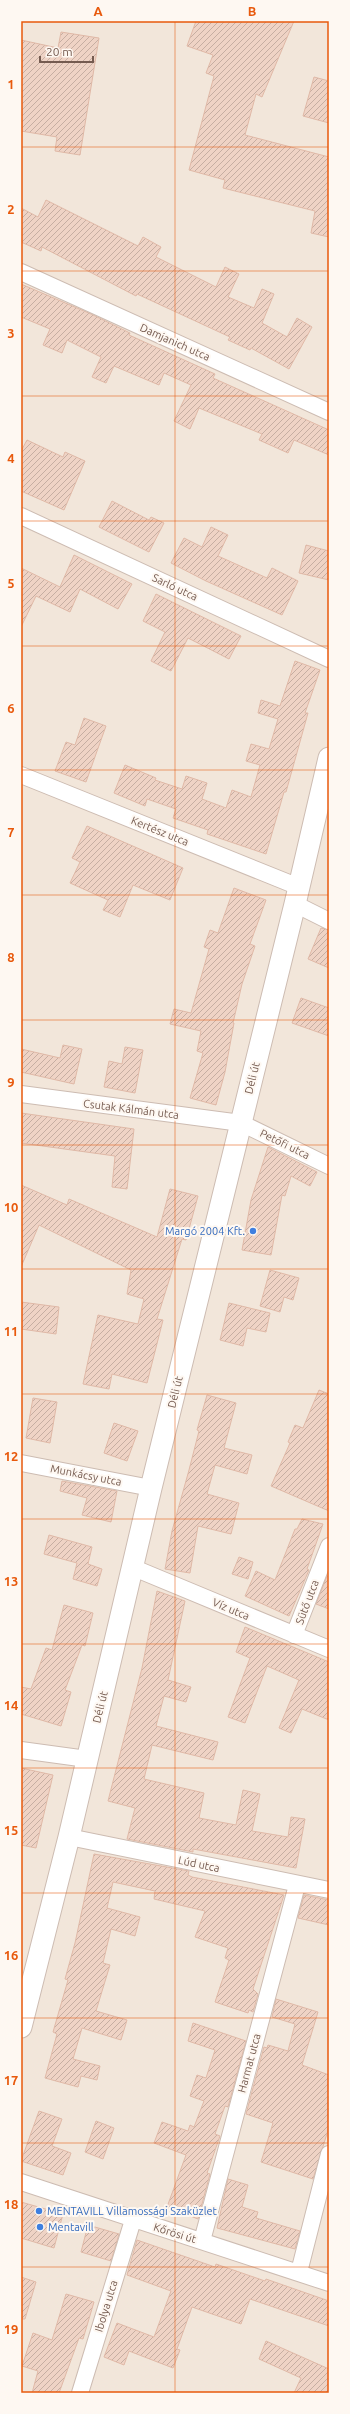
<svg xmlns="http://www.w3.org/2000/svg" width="350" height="2414" viewBox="0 0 350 2414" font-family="Ubuntu,sans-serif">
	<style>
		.residential { fill: #f2e6da }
		.building { fill: url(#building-hatch); stroke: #e0b9a7 }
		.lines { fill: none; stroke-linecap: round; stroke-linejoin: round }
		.minor-casing { stroke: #cdbcb2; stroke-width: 18 }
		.tertiary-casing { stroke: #cdbcb2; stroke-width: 23 }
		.minor { stroke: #fff; stroke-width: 16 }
		.tertiary { stroke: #fff; stroke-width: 21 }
		.grid { fill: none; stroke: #e8590c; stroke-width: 1; stroke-opacity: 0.55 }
		.shop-dot { fill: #3f7fe0; stroke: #fef8f2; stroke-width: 1.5 }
		.labels { text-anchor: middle; stroke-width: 4; stroke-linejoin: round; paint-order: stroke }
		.street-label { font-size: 11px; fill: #755b50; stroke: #fef8f2 }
		.shop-label { font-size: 11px; fill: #366cbe; stroke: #fef8f2; text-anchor: start }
		.neatline { fill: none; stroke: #e8590c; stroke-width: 1.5 }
		.grid-label { font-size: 13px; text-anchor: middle; font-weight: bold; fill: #e8590c }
	</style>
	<defs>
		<pattern id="building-hatch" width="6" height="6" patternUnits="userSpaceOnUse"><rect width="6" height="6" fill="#efd3c5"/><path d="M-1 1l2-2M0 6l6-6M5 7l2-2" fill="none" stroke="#c6aea2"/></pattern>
	</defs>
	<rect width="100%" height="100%" fill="#fbf4eb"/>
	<path class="residential" d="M21 21H329V2393H21Z"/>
	<path class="building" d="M196 21H294L262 97 256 94 245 135 329 157V237L311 233 315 211 223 188 225 180 189 170 214 76 206 73 213 55 187 46Z
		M61 32 99 38 80 155 55 151 57 137 21 131V40L58 48Z
		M314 77 329 81V123L303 116Z
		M46 200 138 246 143 237 161 247 156 257 216 287 225 267 239 274 228 297 254 308 262 289 274 294 262 323 287 337 297 318 312 327 289 369 251 348 250 350 228 340 230 337 137 294 136 296 42 247 41 251 21 242V208L38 217Z
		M21 284 91 314 130 333 129 335 215 374 213 378 329 430V455L294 440 288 453 259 440 262 434 199 408 190 429 174 421 191 385 164 373 159 385 114 366 106 383 92 377 101 357 67 340 62 353 43 345 50 329 21 317Z
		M27 440 63 457 65 452 85 461 64 510 21 491V451Z
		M112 501 149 520 151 517 164 523 149 552 99 527Z
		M211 527 228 535 218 556 267 578 272 568 298 581 282 615 206 581 171 563 184 538 202 547Z
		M306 545 329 551V580L299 573Z
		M74 555 132 584 118 609 80 589 70 612 36 596 21 627V568L60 587Z
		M156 594 241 636 229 659 188 638 171 671 151 661 165 632 143 621Z
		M295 661 320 670 305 713H308L286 792H284L266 854 207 834 208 830 173 818 176 809 147 799 145 806 114 793 125 765 156 778 155 780 182 789 186 776 207 783 202 799 226 808 232 790 251 797 260 765 246 761 251 744 269 749 278 719 258 713 261 700 280 706Z
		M84 718 106 726 86 782 55 771 66 742 75 745Z
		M87 826 183 868 170 900 133 885 120 917 103 910 108 900 70 883 80 862 72 858Z
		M234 888 266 900 250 944 255 946 242 984 233 1023H234L225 1072 216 1105 190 1098 203 1053 197 1051 201 1031 170 1024 174 1009 191 1013 209 949 204 947 210 930 218 933Z
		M321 928 329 930V968L308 959Z
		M301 998 329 1008V1036L292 1023Z
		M63 1045 82 1049 74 1084 21 1072V1049L60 1058Z
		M125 1047 143 1050 135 1093 104 1087 109 1061 122 1064Z
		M21 1113 134 1129 127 1189 112 1187 115 1156 21 1143Z
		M268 1147 317 1172 310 1186 291 1176 285 1196 282 1195 271 1255 242 1250 251 1200Z
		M21 1185 67 1205 69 1199 157 1237 170 1189 198 1196 186 1240 182 1239 157 1319 163 1320 147 1383 112 1374 109 1389 83 1384 98 1315 138 1324 144 1299 127 1294 131 1270 39 1225 21 1267Z
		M270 1270 299 1278 293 1300 284 1297 280 1312 260 1306Z
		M21 1302 59 1307 56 1334 21 1329Z
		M229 1303 270 1313 266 1332 247 1328 243 1346 220 1340Z
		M319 1390 329 1394V1511L271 1486 290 1443 288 1442 295 1425 303 1428Z
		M207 1395 236 1403 224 1448 252 1455 247 1474 215 1465 207 1494 239 1503 231 1534 198 1526 190 1573 165 1569 172 1531 189 1470 199 1431 197 1430Z
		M33 1398 57 1402 50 1443 26 1438Z
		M114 1423 138 1431 127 1461 104 1453Z
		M62 1481 117 1491 111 1522 82 1515 87 1498 60 1491Z
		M302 1519 323 1524 307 1569 309 1570 289 1616 245 1596 256 1571 275 1580 295 1529H297Z
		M49 1535 92 1547 88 1564 102 1569 97 1586 73 1579 77 1563 44 1554Z
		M239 1557 253 1562 248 1579 232 1574Z
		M327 1576 329 1577V1609L316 1604Z
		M157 1591 185 1601 168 1680 191 1687 186 1702 164 1696 156 1726 218 1742 213 1760 152 1745 144 1779 204 1793 199 1818 236 1825 243 1790 260 1794 252 1831 288 1837 291 1817 305 1819 296 1868 193 1849V1852L127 1839 135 1808 108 1801 142 1668Z
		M64 1605 93 1613 85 1646 82 1645 65 1690 71 1692 61 1726 21 1714V1687L31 1689 46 1648 52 1650Z
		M245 1627 329 1662V1720L302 1709 291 1733 279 1728 299 1680 267 1666 245 1723 228 1717 250 1658 236 1652Z
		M21 1768 53 1775 36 1848 21 1845Z
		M94 1854 189 1871 188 1875 192 1877 284 1895 253 1989 258 1994 253 2012 249 2010 248 2013 215 2002 229 1960 225 1958 228 1948 195 1937 205 1911 154 1899 155 1891 113 1882 107 1908 140 1917 135 1936 111 1929 103 1963 110 1965 96 2011 127 2020 121 2040 82 2028 73 2059 100 2066 97 2080 81 2076 78 2087 45 2078 57 2034 53 2032 68 1980 65 1979 75 1943Z
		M304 1895 329 1900V1925L298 1918Z
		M276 1999 318 2012 302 2065 329 2075V2127L313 2179 261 2162 273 2123 246 2114 264 2047 267 2048 268 2045 288 2051 295 2024 272 2017Z
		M193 2023 246 2041 228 2107 225 2106 215 2134 220 2136 207 2173 210 2174 198 2219 167 2207 186 2155 154 2143 162 2122 188 2131 190 2125 194 2127 204 2101 190 2096 197 2075 206 2078 215 2050 188 2041Z
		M39 2111 62 2119 52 2146 71 2153 63 2175 21 2161Z
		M96 2121 114 2128 103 2159 85 2152Z
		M228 2179 248 2185 242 2207 258 2212 256 2218 300 2231 295 2249 217 2228Z
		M21 2202 63 2214 54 2248 21 2238Z
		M88 2225 119 2234 111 2261 81 2252Z
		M137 2240 215 2267 216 2264 265 2281 266 2279 329 2301V2326L250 2299 241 2324 192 2307 177 2349 180 2350 173 2368 129 2351 124 2365 104 2357 117 2323 154 2337 171 2291 127 2275Z
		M21 2277 36 2282 25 2319H21Z
		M66 2294 94 2302 83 2339 79 2338 59 2393H32L38 2371 22 2366 33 2333 52 2340Z
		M266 2341 329 2369V2393H294L301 2378 259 2359Z"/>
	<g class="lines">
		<g class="minor-casing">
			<path id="minor" d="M21 272 329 412
				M21 516 329 659
				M21 775 299 887
				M295 904 329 921
				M21 1094 241 1123 329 1166
				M21 1463 151 1488
				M134 1568 329 1649
				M294 1635 329 1546
				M21 1750 87 1759
				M69 1837 329 1890
				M21 2182 329 2283
				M202 2241 297 1885
				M299 2272 329 2154
				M80 2393 133 2220"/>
		</g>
		<g class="tertiary-casing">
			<path id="tertiary" d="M21 2027 69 1837 151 1488 295 904 329 758"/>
		</g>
		<use href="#minor" class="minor"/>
		<use href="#tertiary" class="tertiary"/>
	</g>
	<path class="grid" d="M175 21V2393M21 147H329M21 271H329M21 396H329M21 521H329M21 646H329M21 770H329M21 895H329M21 1020H329M21 1145H329M21 1269H329M21 1394H329M21 1519H329M21 1644H329M21 1768H329M21 1893H329M21 2018H329M21 2143H329M21 2267H329"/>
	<g class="shop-dot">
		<circle cx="253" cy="1231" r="4"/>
		<circle cx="39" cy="2211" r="4"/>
		<circle cx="40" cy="2227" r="4"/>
	</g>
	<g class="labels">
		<g class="street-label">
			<text transform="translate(175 342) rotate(24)" y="4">Damjanich utca</text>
			<text transform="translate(175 587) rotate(25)" y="4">Sarló utca</text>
			<text transform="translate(160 831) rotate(22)" y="4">Kertész utca</text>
			<text transform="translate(252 1078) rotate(-76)" y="4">Déli út</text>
			<text transform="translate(131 1109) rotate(7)" y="4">Csutak Kálmán utca</text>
			<text transform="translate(285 1144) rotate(26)" y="4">Petőfi utca</text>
			<text transform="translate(175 1392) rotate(-76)" y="4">Déli út</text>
			<text transform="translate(86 1475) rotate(11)" y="4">Munkácsy utca</text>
			<text transform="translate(307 1602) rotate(-69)" y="4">Sütő utca</text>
			<text transform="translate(231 1609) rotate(23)" y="4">Víz utca</text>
			<text transform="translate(100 1707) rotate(-76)" y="4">Déli út</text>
			<text transform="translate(199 1864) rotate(12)" y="4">Lúd utca</text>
			<text transform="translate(249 2063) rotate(-75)" y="4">Harmat utca</text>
			<text transform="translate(175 2233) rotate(17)" y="4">Kőrösi út</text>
			<text transform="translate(106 2306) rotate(-73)" y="4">Ibolya utca</text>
		</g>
		<g class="shop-label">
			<text x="245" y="1235" text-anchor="end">Margó 2004 Kft.</text>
			<text x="47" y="2215">MENTAVILL Villamossági Szaküzlet</text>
			<text x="48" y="2231">Mentavill</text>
		</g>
	</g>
	<rect width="350" height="2414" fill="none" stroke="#fef8f2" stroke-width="44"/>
	<path d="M40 56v6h53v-6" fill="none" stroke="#755b50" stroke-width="2"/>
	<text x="46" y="56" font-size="12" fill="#755b50" stroke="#fef8f2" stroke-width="3" paint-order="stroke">20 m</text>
	<rect x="22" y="22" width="306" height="2370" class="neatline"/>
	<g class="grid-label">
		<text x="98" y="16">A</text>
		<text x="252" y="16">B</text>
		<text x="11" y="89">1</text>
		<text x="11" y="214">2</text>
		<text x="11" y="338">3</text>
		<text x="11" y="463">4</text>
		<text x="11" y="588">5</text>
		<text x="11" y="713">6</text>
		<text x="11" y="837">7</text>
		<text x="11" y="962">8</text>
		<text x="11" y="1087">9</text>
		<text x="11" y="1212">10</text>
		<text x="11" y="1336">11</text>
		<text x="11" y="1461">12</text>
		<text x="11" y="1586">13</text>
		<text x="11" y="1710">14</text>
		<text x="11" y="1835">15</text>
		<text x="11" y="1960">16</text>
		<text x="11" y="2085">17</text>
		<text x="11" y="2209">18</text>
		<text x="11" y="2334">19</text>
	</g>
</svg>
